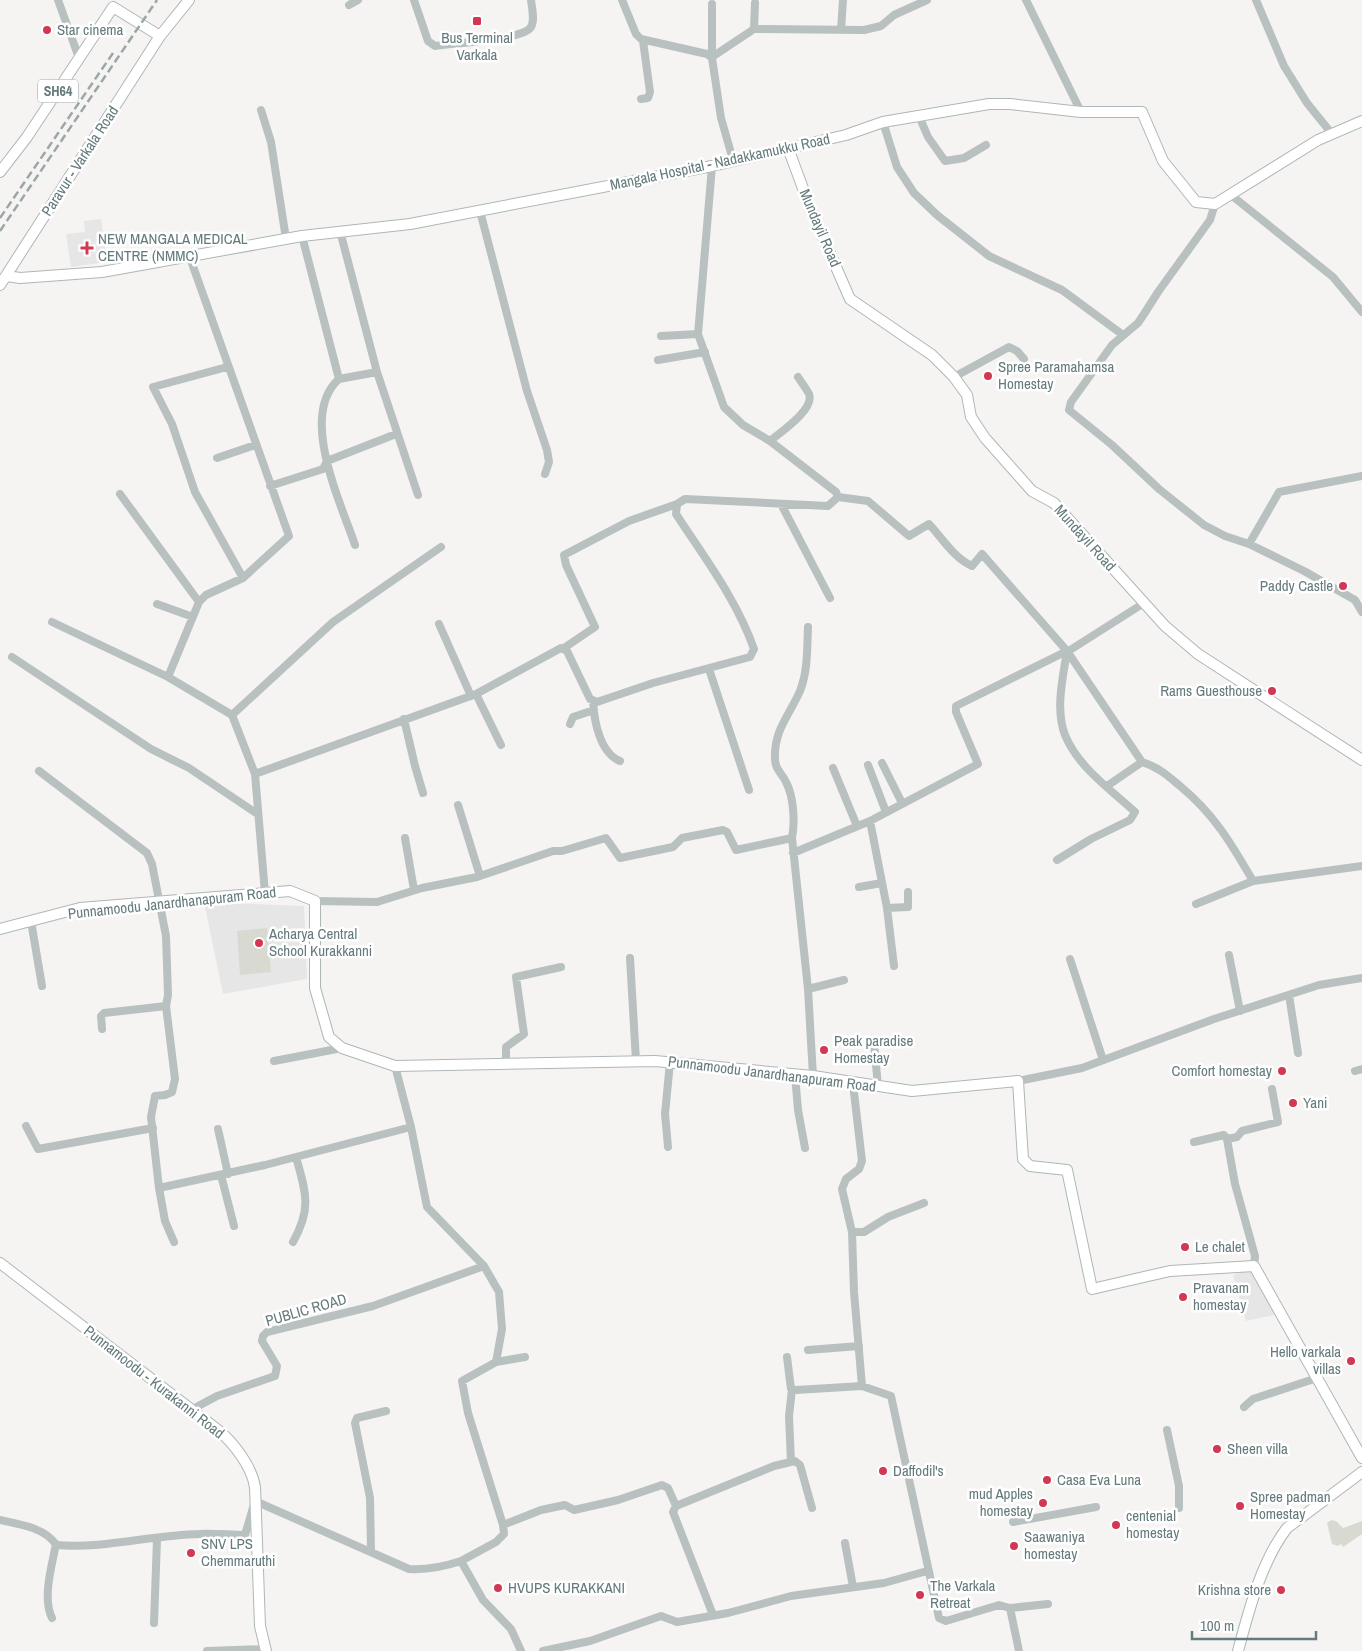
<svg xmlns="http://www.w3.org/2000/svg" width="1362" height="1651" viewBox="0 0 1362 1651" font-family="'Archivo Narrow',sans-serif">
	<style>
		.built { fill: #e6e6e6 }
		.green { fill: #d8dad2 }
		.lines { fill: none; stroke-linecap: round; stroke-linejoin: round }
		.major-casing { stroke: #afb6b7; stroke-width: 12 }
		.minor { stroke: #b8c0c0; stroke-width: 8 }
		.major { stroke: #fff; stroke-width: 10 }
		.rail { stroke: #9ba6a7; stroke-width: 2.5; stroke-dasharray: 8 4; stroke-linecap: butt }
		.poi-dot { fill: #d23753; stroke: #fff; stroke-width: 2 }
		.labels { text-anchor: middle; stroke-width: 5; stroke-linejoin: round; paint-order: stroke }
		.shield { fill: #fff; stroke: #92a2a3; stroke-width: 1 }
		.shield-label { font-size: 14px; font-weight: bold; fill: #647a7b }
		.poi-label { font-size: 15px; fill: #647a7b; stroke: #fff; text-anchor: start }
		.street-label { font-size: 15px; fill: #647a7b; stroke: #fff }
	</style>
	<rect width="100%" height="100%" fill="#f6f4f3"/>
	<path class="built" d="M101 219 107 262 71 267 66 234 85 232 84 221Z
		M204 902 304 906 307 979 223 994Z
		M1254 1268 1279 1314 1246 1321 1233 1275Z"/>
	<path class="green" d="M267 928 271 972 240 975 237 931Z
		M1331 1520 1336 1521 1343 1528 1362 1521V1534L1343 1547 1341 1544 1338 1546 1332 1544 1327 1523Z"/>
	<g class="lines">
		<g class="major-casing">
			<path id="major" d="M788 148 811 210 850 299 932 355 954 377 967 395 971 417 985 438 1032 491 1054 503 1165 626 1198 654 1362 760
				M0 172 27 137 113 7 160 36
				M7 276 20 278 102 272 302 236 410 224 712 166 846 135 883 122 989 104H1010L1081 112H1142L1163 161 1196 202 1215 204 1318 140 1362 121
				M0 285 160 36 189 0
				M0 929 80 908 290 891 315 901V988L329 1037 342 1048 395 1066 655 1061 813 1076 912 1091 1018 1081 1023 1159 1030 1166 1067 1170 1092 1289 1170 1271 1254 1266 1362 1458
				M0 1263 218 1430C234 1443 252 1467 255 1487L260 1626 266 1651
				M1238 1651C1249 1610 1261 1562 1287 1528L1362 1472"/>
		</g>
		<path class="minor" d="M58 0 79 58
			M414 0 428 41 435 46C452 43 524 40 531 27 535 20 532 8 531 0
			M622 0 636 34 641 39 707 54 712 58 721 118 733 160
			M1026 0 1081 112
			M1256 0 1284 66 1307 103 1332 134
			M349 5 358 0
			M754 29 755 3
			M841 30 843 0
			M712 57 754 29 864 30 881 26 894 15 927 0
			M712 57V4
			M641 99 648 98 650 92 643 41
			M261 110 271 142 286 239
			M919 116 928 137 945 161 964 158 986 145
			M883 122 897 167 914 193 937 215 989 256 1062 290 1123 335
			M712 166 698 334 724 407 743 425 770 441 836 492 838 497 868 501 909 536 929 524C942 538 954 558 972 566L982 554 1067 651 1142 762C1158 767 1167 775 1180 786 1214 814 1231 843 1253 881L1362 866
			M1231 195 1333 277 1362 312
			M1215 204 1210 220 1158 292 1144 314 1138 323 1112 345 1071 402 1069 410 1112 445 1159 489 1204 525 1225 536 1249 544 1304 571 1355 600 1362 612
			M480 211 527 391 547 450 549 462 545 474
			M340 231 377 372
			M302 236 339 379 377 372 418 495
			M189 255 289 536 243 578 206 595 199 602 168 677 232 715 255 774 265 893
			M661 336 698 334
			M658 360 705 352
			M227 367 153 387 172 424 195 492 243 578
			M954 377 1009 347 1017 351 1024 359
			M339 379C298 415 341 503 355 545
			M770 441C781 432 815 409 809 394 806 388 801 382 798 377
			M217 458 255 445
			M270 486 323 469 327 461 396 434
			M120 494 199 602
			M781 504 830 598
			M1249 544 1279 492 1362 476
			M157 604 193 617
			M52 622 168 677
			M439 624 471 696
			M808 627C807 649 808 671 800 691 789 716 774 730 775 758 775 770 782 773 786 782 794 797 795 823 792 838L808 989 813 1076
			M564 648 595 627 566 565 564 555 629 521 677 504
			M1067 652 1144 603
			M12 657 151 749 189 768 256 813
			M709 669 749 790
			M476 694 501 745
			M593 701C594 721 600 753 620 761
			M232 715 333 622 441 547
			M404 719 415 766 423 793
			M570 724 573 717 594 710
			M882 763 902 803
			M868 765 886 812
			M833 768 857 826
			M39 771 147 853 152 864 166 936 168 995 166 1006 175 1079 172 1092 165 1095 155 1096 151 1117 159 1188 265 1165 411 1127
			M255 774 476 694 561 648 567 651 590 699 597 702 653 683 750 657 754 649C737 600 704 557 676 514L677 504 685 499 828 506 838 497
			M1107 786 1142 762
			M458 805 480 876
			M870 821 887 908 894 966
			M405 838 414 890
			M793 853 870 821 978 764 956 712V706L1067 651
			M1057 860 1091 839 1130 820 1135 812C1110 789 1078 767 1065 735 1055 709 1063 677 1067 651
			M859 887 882 883
			M315 901 377 902 422 888 477 877 553 851H562L606 838 620 858 673 847 682 838 723 830 727 832 736 850 792 838
			M1196 904 1253 881
			M887 908 908 907V892
			M31 921 42 986
			M1229 955 1240 1011
			M630 958 636 1061
			M1070 959 1103 1060
			M808 989 844 980
			M1289 995 1298 1053
			M102 1029 101 1016 104 1013 166 1006
			M874 1042 878 1087
			M274 1061 342 1048
			M506 1064V1047L524 1034 516 977 561 967
			M395 1066 411 1127 427 1207 484 1266 499 1292 502 1329 496 1362 462 1381 468 1413 503 1525 504 1534 496 1542 461 1561
			M1355 1071 1362 1069
			M795 1075 798 1110 805 1148
			M1018 1081 1082 1068 1214 1019 1319 985 1362 978
			M853 1084 862 1161 859 1169 846 1179 842 1189 852 1232 854 1292 862 1386 891 1396 939 1618 946 1621 999 1605 1010 1608 1019 1651
			M26 1126 38 1149 153 1128
			M218 1129 228 1174
			M1227 1139 1237 1137 1242 1131 1278 1122 1272 1089
			M1194 1142 1224 1135 1227 1139 1235 1184 1255 1256 1254 1266
			M668 1147 665 1114 670 1062
			M221 1175 234 1226
			M159 1188 165 1221 174 1242
			M852 1232H864L888 1217 924 1203
			M293 1242C312 1208 306 1193 296 1157
			M808 1350 859 1346
			M787 1357 791 1389 796 1390 862 1386
			M496 1362 525 1357
			M1244 1407 1253 1399 1317 1378
			M191 1410 217 1396 275 1376 277 1366 262 1341 263 1336 267 1332 373 1306 484 1266
			M1167 1430 1179 1486V1508
			M791 1462 789 1416 792 1389
			M0 1520C19 1524 46 1528 56 1545 105 1549 151 1535 199 1534 214 1533 230 1535 245 1535L255 1501 409 1569C428 1570 443 1567 461 1561L483 1600 511 1629 521 1651
			M1013 1522 1096 1507
			M503 1525 541 1510 565 1505 574 1510 618 1500 662 1485 668 1488 676 1506
			M845 1543 853 1587
			M371 1552 370 1498 355 1423 357 1418 386 1411
			M1010 1608 1048 1604
			M713 1615 673 1512 676 1506 774 1466 795 1461 800 1465 812 1508
			M52 1618C42 1598 52 1565 56 1544
			M154 1623 157 1539
			M207 1651 265 1649
			M543 1651 590 1641 661 1616 677 1622 728 1613 791 1596 884 1583 927 1571"/>
		<use href="#major" class="major"/>
		<path class="rail" d="M0 218 113 53
			M0 231 157 0"/>
	</g>
	<g class="poi-dot">
		<rect x="472" y="16" width="10" height="10" rx="2.5"/>
		<circle cx="47" cy="30" r="5"/>
		<path d="M84.5 240.5h5v5h5v5h-5v5h-5v-5h-5v-5h5z"/>
		<circle cx="988" cy="376" r="5"/>
		<circle cx="1343" cy="586" r="5"/>
		<circle cx="1272" cy="691" r="5"/>
		<circle cx="259" cy="943" r="5"/>
		<circle cx="824" cy="1050" r="5"/>
		<circle cx="1282" cy="1071" r="5"/>
		<circle cx="1293" cy="1103" r="5"/>
		<circle cx="1185" cy="1247" r="5"/>
		<circle cx="1183" cy="1297" r="5"/>
		<circle cx="1351" cy="1361" r="5"/>
		<circle cx="1217" cy="1449" r="5"/>
		<circle cx="883" cy="1471" r="5"/>
		<circle cx="1047" cy="1480" r="5"/>
		<circle cx="1043" cy="1503" r="5"/>
		<circle cx="1240" cy="1506" r="5"/>
		<circle cx="1116" cy="1525" r="5"/>
		<circle cx="1014" cy="1546" r="5"/>
		<circle cx="191" cy="1553" r="5"/>
		<circle cx="498" cy="1588" r="5"/>
		<circle cx="1281" cy="1590" r="5"/>
		<circle cx="920" cy="1595" r="5"/>
	</g>
	<g class="labels">
		<rect class="shield" x="38" y="79.5" width="40" height="23" rx="4"/>
		<g class="shield-label">
			<text x="58" y="96">SH64</text>
		</g>
		<g class="poi-label">
			<text x="57" y="35">Star cinema</text>
			<text x="477" y="43" text-anchor="middle">Bus Terminal<tspan x="477" dy="17">Varkala</tspan></text>
			<text x="98" y="244">NEW MANGALA MEDICAL<tspan x="98" dy="17">CENTRE (NMMC)</tspan></text>
			<text x="998" y="372">Spree Paramahamsa<tspan x="998" dy="17">Homestay</tspan></text>
			<text x="1333" y="591" text-anchor="end">Paddy Castle</text>
			<text x="1262" y="696" text-anchor="end">Rams Guesthouse</text>
			<text x="269" y="939">Acharya Central<tspan x="269" dy="17">School Kurakkanni</tspan></text>
			<text x="834" y="1046">Peak paradise<tspan x="834" dy="17">Homestay</tspan></text>
			<text x="1272" y="1076" text-anchor="end">Comfort homestay</text>
			<text x="1303" y="1108">Yani</text>
			<text x="1195" y="1252">Le chalet</text>
			<text x="1193" y="1293">Pravanam<tspan x="1193" dy="17">homestay</tspan></text>
			<text x="1341" y="1357" text-anchor="end">Hello varkala<tspan x="1341" dy="17">villas</tspan></text>
			<text x="1227" y="1454">Sheen villa</text>
			<text x="893" y="1476">Daffodil's</text>
			<text x="1057" y="1485">Casa Eva Luna</text>
			<text x="1033" y="1499" text-anchor="end">mud Apples<tspan x="1033" dy="17">homestay</tspan></text>
			<text x="1250" y="1502">Spree padman<tspan x="1250" dy="17">Homestay</tspan></text>
			<text x="1126" y="1521">centenial<tspan x="1126" dy="17">homestay</tspan></text>
			<text x="1024" y="1542">Saawaniya<tspan x="1024" dy="17">homestay</tspan></text>
			<text x="201" y="1549">SNV LPS<tspan x="201" dy="17">Chemmaruthi</tspan></text>
			<text x="930" y="1591">The Varkala<tspan x="930" dy="17">Retreat</tspan></text>
			<text x="508" y="1593">HVUPS KURAKKANI</text>
			<text x="1271" y="1595" text-anchor="end">Krishna store</text>
		</g>
		<g class="street-label">
			<text transform="translate(80 161) rotate(-57)" y="5">Paravur - Varkala Road</text>
			<text transform="translate(720 162) rotate(-12)" y="5">Mangala Hospital - Nadakkamukku Road</text>
			<text transform="translate(820 228) rotate(67)" y="5">Mundayil Road</text>
			<text transform="translate(1085 538) rotate(48)" y="5">Mundayil Road</text>
			<text transform="translate(172 903) rotate(-6)" y="5">Punnamoodu Janardhanapuram Road</text>
			<text transform="translate(772 1074) rotate(7)" y="5">Punnamoodu Janardhanapuram Road</text>
			<text transform="translate(306 1310) rotate(-16)" y="5">PUBLIC ROAD</text>
			<text transform="translate(154 1382) rotate(38)" y="5">Punnamoodu - Kurakanni Road</text>
		</g>
	</g>
	<path d="M1192 1631v8h124v-8" fill="none" stroke="#647a7b" stroke-width="2.5"/>
	<text x="1200" y="1631" font-size="15" fill="#647a7b" stroke="#ffffff" stroke-width="4" paint-order="stroke">100 m</text>
</svg>
